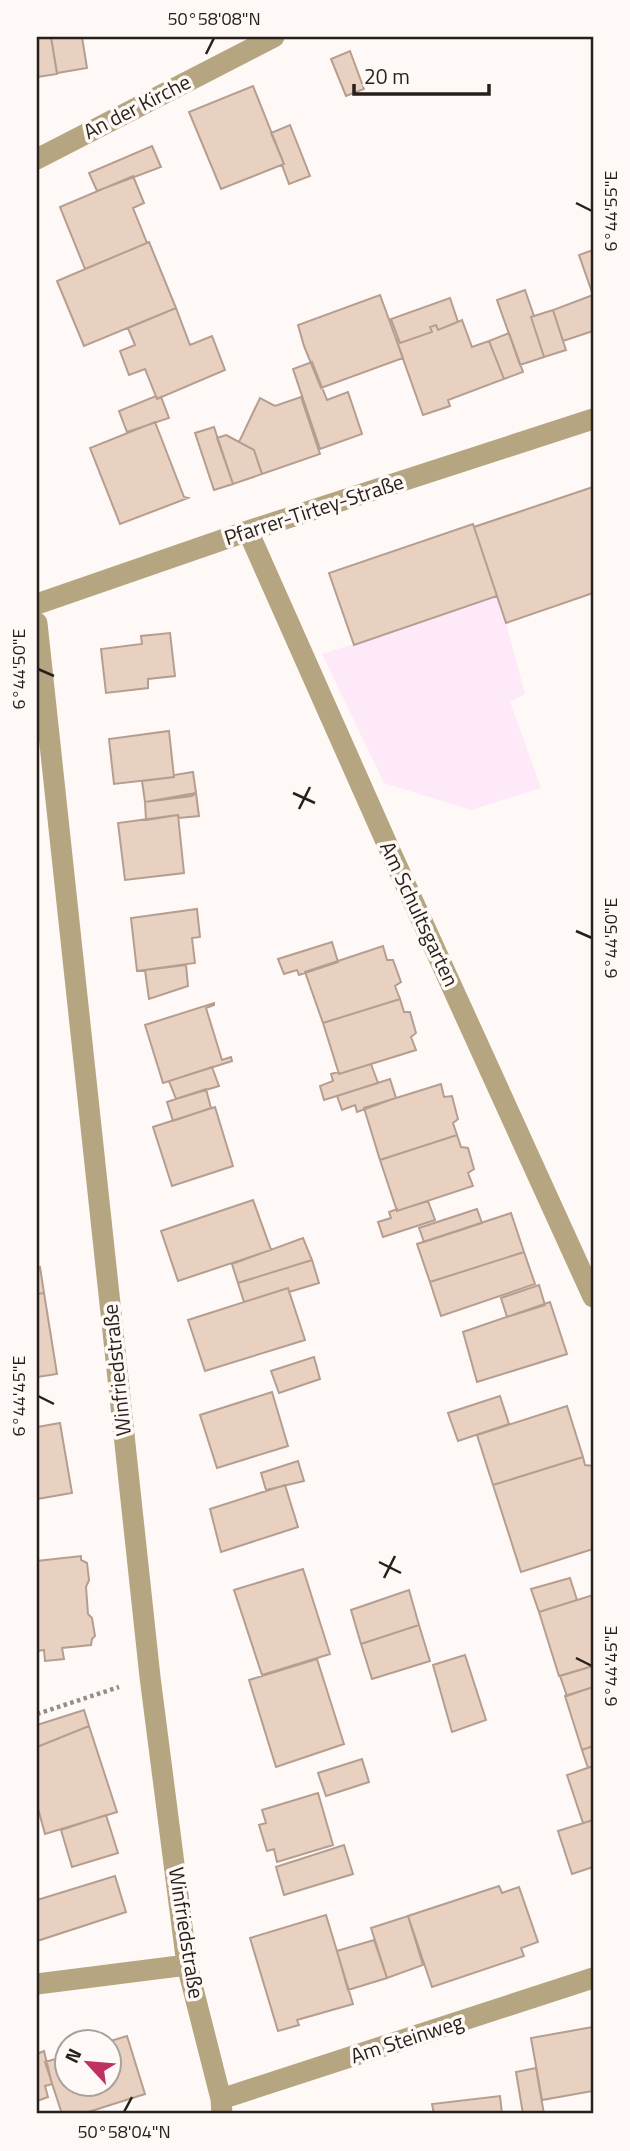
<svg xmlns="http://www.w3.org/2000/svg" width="630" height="2151" viewBox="0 0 630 2151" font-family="'Titillium Web',sans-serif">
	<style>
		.education { fill: #fde9f8 }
		.building { fill: #e9d1c2; stroke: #b59e90; stroke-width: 2 }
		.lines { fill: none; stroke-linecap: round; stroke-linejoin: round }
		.path { stroke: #938c88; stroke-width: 4.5; stroke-dasharray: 3.5 3.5; stroke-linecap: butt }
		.street { stroke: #b5a681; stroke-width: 21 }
		.ticks { fill: none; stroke: #271f19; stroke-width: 2.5 }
		.labels { text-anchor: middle; stroke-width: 7; stroke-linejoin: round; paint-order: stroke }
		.street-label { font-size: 21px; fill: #271f19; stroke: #fef9f6 }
		.neatline { fill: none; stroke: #271f19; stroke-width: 2.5 }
		.ticks-label { font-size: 18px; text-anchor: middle; fill: #271f19 }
	</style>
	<rect width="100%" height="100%" fill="#fef9f6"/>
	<path class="education" d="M473 524 506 623 525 694 510 702 541 788 471 810 384 783 322 654 353 644 329 573Z"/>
	<path class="building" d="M37 37H51L57 74 37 77Z
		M51 37H82L87 68 57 73Z
		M350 51 364 89 346 96 331 59Z
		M253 86 284 164 221 189 189 112Z
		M290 125 310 176 289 184 282 165 284 164 271 133Z
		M152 146 161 167 97 191 89 173Z
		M133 176 144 203 133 208 147 243 85 269 60 207Z
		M149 242 176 308 84 346 57 281Z
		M593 250V295L579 255Z
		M525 290 534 316 531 317 544 357 520 365 497 300Z
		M380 295 403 358 321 388 304 346 298 325Z
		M593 295V331L563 341 553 310Z
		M450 298 458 322 438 330 436 325 430 327 432 332 400 343 391 319Z
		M176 308 190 345 212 336 225 370 157 399 145 369 129 375 120 351 135 345 128 328Z
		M553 310 566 350 544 357 531 317Z
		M462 320 472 347 489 341 504 379 448 400 450 406 423 415 396 339 398 338 400 343 432 332 430 327 436 325 438 330Z
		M509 333 523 372 504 379 489 341Z
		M312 362 327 400 348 392 362 434 320 449 293 369Z
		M156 396 157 399 161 397 169 418 127 432 119 411Z
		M301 397 320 454 262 474 254 450 239 442 260 398 275 406Z
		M155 422 184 497 188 498 120 524 90 448Z
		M214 427 233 484 214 490 195 433Z
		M226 435 254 450 262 474 233 484 217 438Z
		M593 487V593L506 623 474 527Z
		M473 524 497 596 354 645 329 573Z
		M170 633 175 676 148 679V688L106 693 101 649 142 644 141 636Z
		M169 731 174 777 114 784 109 739Z
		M193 772 196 793 192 796 145 802 142 781 174 777V775Z
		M196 793 199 816 179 818 178 815 146 820 145 802Z
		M178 815 184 873 125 880 118 823Z
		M197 909 200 937 192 938 195 963 137 971 131 918Z
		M332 942 338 962 299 975 297 970 284 974 278 959Z
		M383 946 387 960H393L401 982 395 986 400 999 323 1023 305 972Z
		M186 965 188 986 149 999 145 970Z
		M400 999 404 1012H410L416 1033 411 1037 416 1050 339 1074 323 1023Z
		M214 1003V1005L206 1008 222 1060 231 1057 232 1061 163 1083 145 1025Z
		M371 1064 378 1083 324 1100 320 1086 333 1081 331 1074 338 1072 339 1074Z
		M212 1067 219 1086 176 1099 169 1081Z
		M390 1079 396 1098 357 1112 355 1105 342 1110 337 1096Z
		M441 1084 444 1097 452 1096 458 1119 453 1123 457 1135 380 1160 364 1108Z
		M206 1089 211 1108 173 1121 167 1102Z
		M215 1107 233 1166 172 1186 153 1127Z
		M457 1135 461 1147 468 1148 474 1169 468 1173 473 1186 397 1211 380 1160Z
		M253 1200 271 1250 178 1281 161 1231Z
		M428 1201 435 1220 383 1237 378 1222 391 1218 389 1212 397 1209V1211Z
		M477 1209 482 1223 424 1242 419 1228Z
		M511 1213 524 1252 430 1282 417 1244Z
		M303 1238 312 1260 238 1283 232 1264Z
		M524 1252 535 1284 441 1316 430 1282Z
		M312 1260 319 1283 289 1292 288 1288 244 1302 238 1283Z
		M40 1267 44 1293 37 1294V1268Z
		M539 1285 545 1305 507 1317 501 1298Z
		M288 1288 305 1340 205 1371 188 1320Z
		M44 1293 57 1374 37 1377V1294Z
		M550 1302 567 1354 477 1382 463 1332Z
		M314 1357 320 1379 279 1393 271 1371Z
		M272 1392 288 1446 217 1468 200 1415Z
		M500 1396 509 1424 458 1441 448 1413Z
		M567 1406 583 1457 493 1485 477 1435Z
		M60 1423 72 1493 37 1499V1427Z
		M583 1457 585 1465 593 1466V1549L521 1572 493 1485Z
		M298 1461 304 1481 266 1490 261 1473Z
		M285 1485 298 1527 221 1552 210 1509Z
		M81 1556V1560L87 1563 89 1580 86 1587 88 1614 92 1618 95 1636 92 1639 91 1645 62 1648 64 1659 45 1661 44 1650 37 1651V1561Z
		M303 1569 330 1654 262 1675 234 1590Z
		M570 1578 577 1600 539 1612 531 1589Z
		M409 1590 419 1625 361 1644 351 1610Z
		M593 1595V1666L559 1676 539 1612Z
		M419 1625 430 1661 372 1679 361 1644Z
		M465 1655 486 1720 452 1732 433 1665Z
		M317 1659 344 1744 276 1767 249 1680Z
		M593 1666V1687L567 1696 560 1676Z
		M593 1687V1746L582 1750 565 1696Z
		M84 1710 89 1726 37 1747V1725Z
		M89 1726 117 1812 45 1834 37 1805V1747Z
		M593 1746V1766L588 1768 582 1750Z
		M362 1759 369 1782 326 1796 318 1773Z
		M593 1766V1820L583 1823 567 1775Z
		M318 1793 333 1845 277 1862 274 1849 267 1851 259 1825 266 1823 262 1810Z
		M106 1815 118 1853 72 1867 61 1830Z
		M593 1820V1867L572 1874 558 1831Z
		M344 1845 353 1874 284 1895 276 1867Z
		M115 1876 126 1912 37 1941V1900Z
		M499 1886 502 1893 519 1887 538 1942 521 1948 524 1956 432 1987 408 1916Z
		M326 1915 353 2004 297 2020 299 2025 278 2031 250 1938Z
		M408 1916 423 1965 387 1978 371 1928Z
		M374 1940 387 1978 348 1990 337 1951Z
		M593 2027V2091L542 2100 531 2038Z
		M127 2036 145 2094 82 2114H62L45 2062 66 2056V2084H108L107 2042Z
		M44 2051 52 2084 45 2086 48 2097 37 2101V2054Z
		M536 2068 544 2114H523L516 2072Z
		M500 2096 502 2114H434L432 2104Z"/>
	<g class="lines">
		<path class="path" d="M37 1714 119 1687"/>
		<path class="street" d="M37 159 274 37
			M248 531 387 844 593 1297
			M37 604 248 531 593 419
			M37 623 150 1677 187 1965 221 2099 222 2114
			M37 1984 187 1965
			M221 2099 593 1978"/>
	</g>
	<path class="ticks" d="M206 54 214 38M576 203 592 211M38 669 54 676M293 793 315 803M299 809 310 787M576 931 592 938M38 1396 54 1404M379 1562 401 1573M384 1578 395 1556M576 1658 592 1666M124 2112 132 2097"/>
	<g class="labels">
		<g class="street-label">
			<text transform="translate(137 107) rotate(-27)" y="7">An der Kirche</text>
			<text transform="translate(314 510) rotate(-18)" y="7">Pfarrer-Tirtey-Straße</text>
			<text transform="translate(419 914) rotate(65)" y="7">Am Schultsgarten</text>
			<text transform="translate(117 1370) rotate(-96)" y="7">Winfriedstraße</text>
			<text transform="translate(186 1933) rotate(81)" y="7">Winfriedstraße</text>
			<text transform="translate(407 2039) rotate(-18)" y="7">Am Steinweg</text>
		</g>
	</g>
	<rect width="630" height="2151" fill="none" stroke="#fef9f6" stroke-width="77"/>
	<g transform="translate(88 2063) rotate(296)"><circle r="33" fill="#fef9f6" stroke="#a8a29e" stroke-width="2"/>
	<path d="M0-5L12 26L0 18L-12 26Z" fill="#be3163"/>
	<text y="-10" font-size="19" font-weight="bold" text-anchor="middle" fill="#271f19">N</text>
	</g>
	<path d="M354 84v10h135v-10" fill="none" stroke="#271f19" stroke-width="3.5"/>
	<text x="364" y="84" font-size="21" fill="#271f19" stroke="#fef9f6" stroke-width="5" paint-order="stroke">20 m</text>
	<rect x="38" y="38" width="554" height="2074" class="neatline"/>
	<g class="ticks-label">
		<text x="214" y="25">50°58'08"N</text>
		<text transform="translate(611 211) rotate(-90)" y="6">6°44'55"E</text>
		<text transform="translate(19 669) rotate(-90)" y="6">6°44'50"E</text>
		<text transform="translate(611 938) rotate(-90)" y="6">6°44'50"E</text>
		<text transform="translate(19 1396) rotate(-90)" y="6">6°44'45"E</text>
		<text transform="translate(611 1666) rotate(-90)" y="6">6°44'45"E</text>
		<text x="124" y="2138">50°58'04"N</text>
	</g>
</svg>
